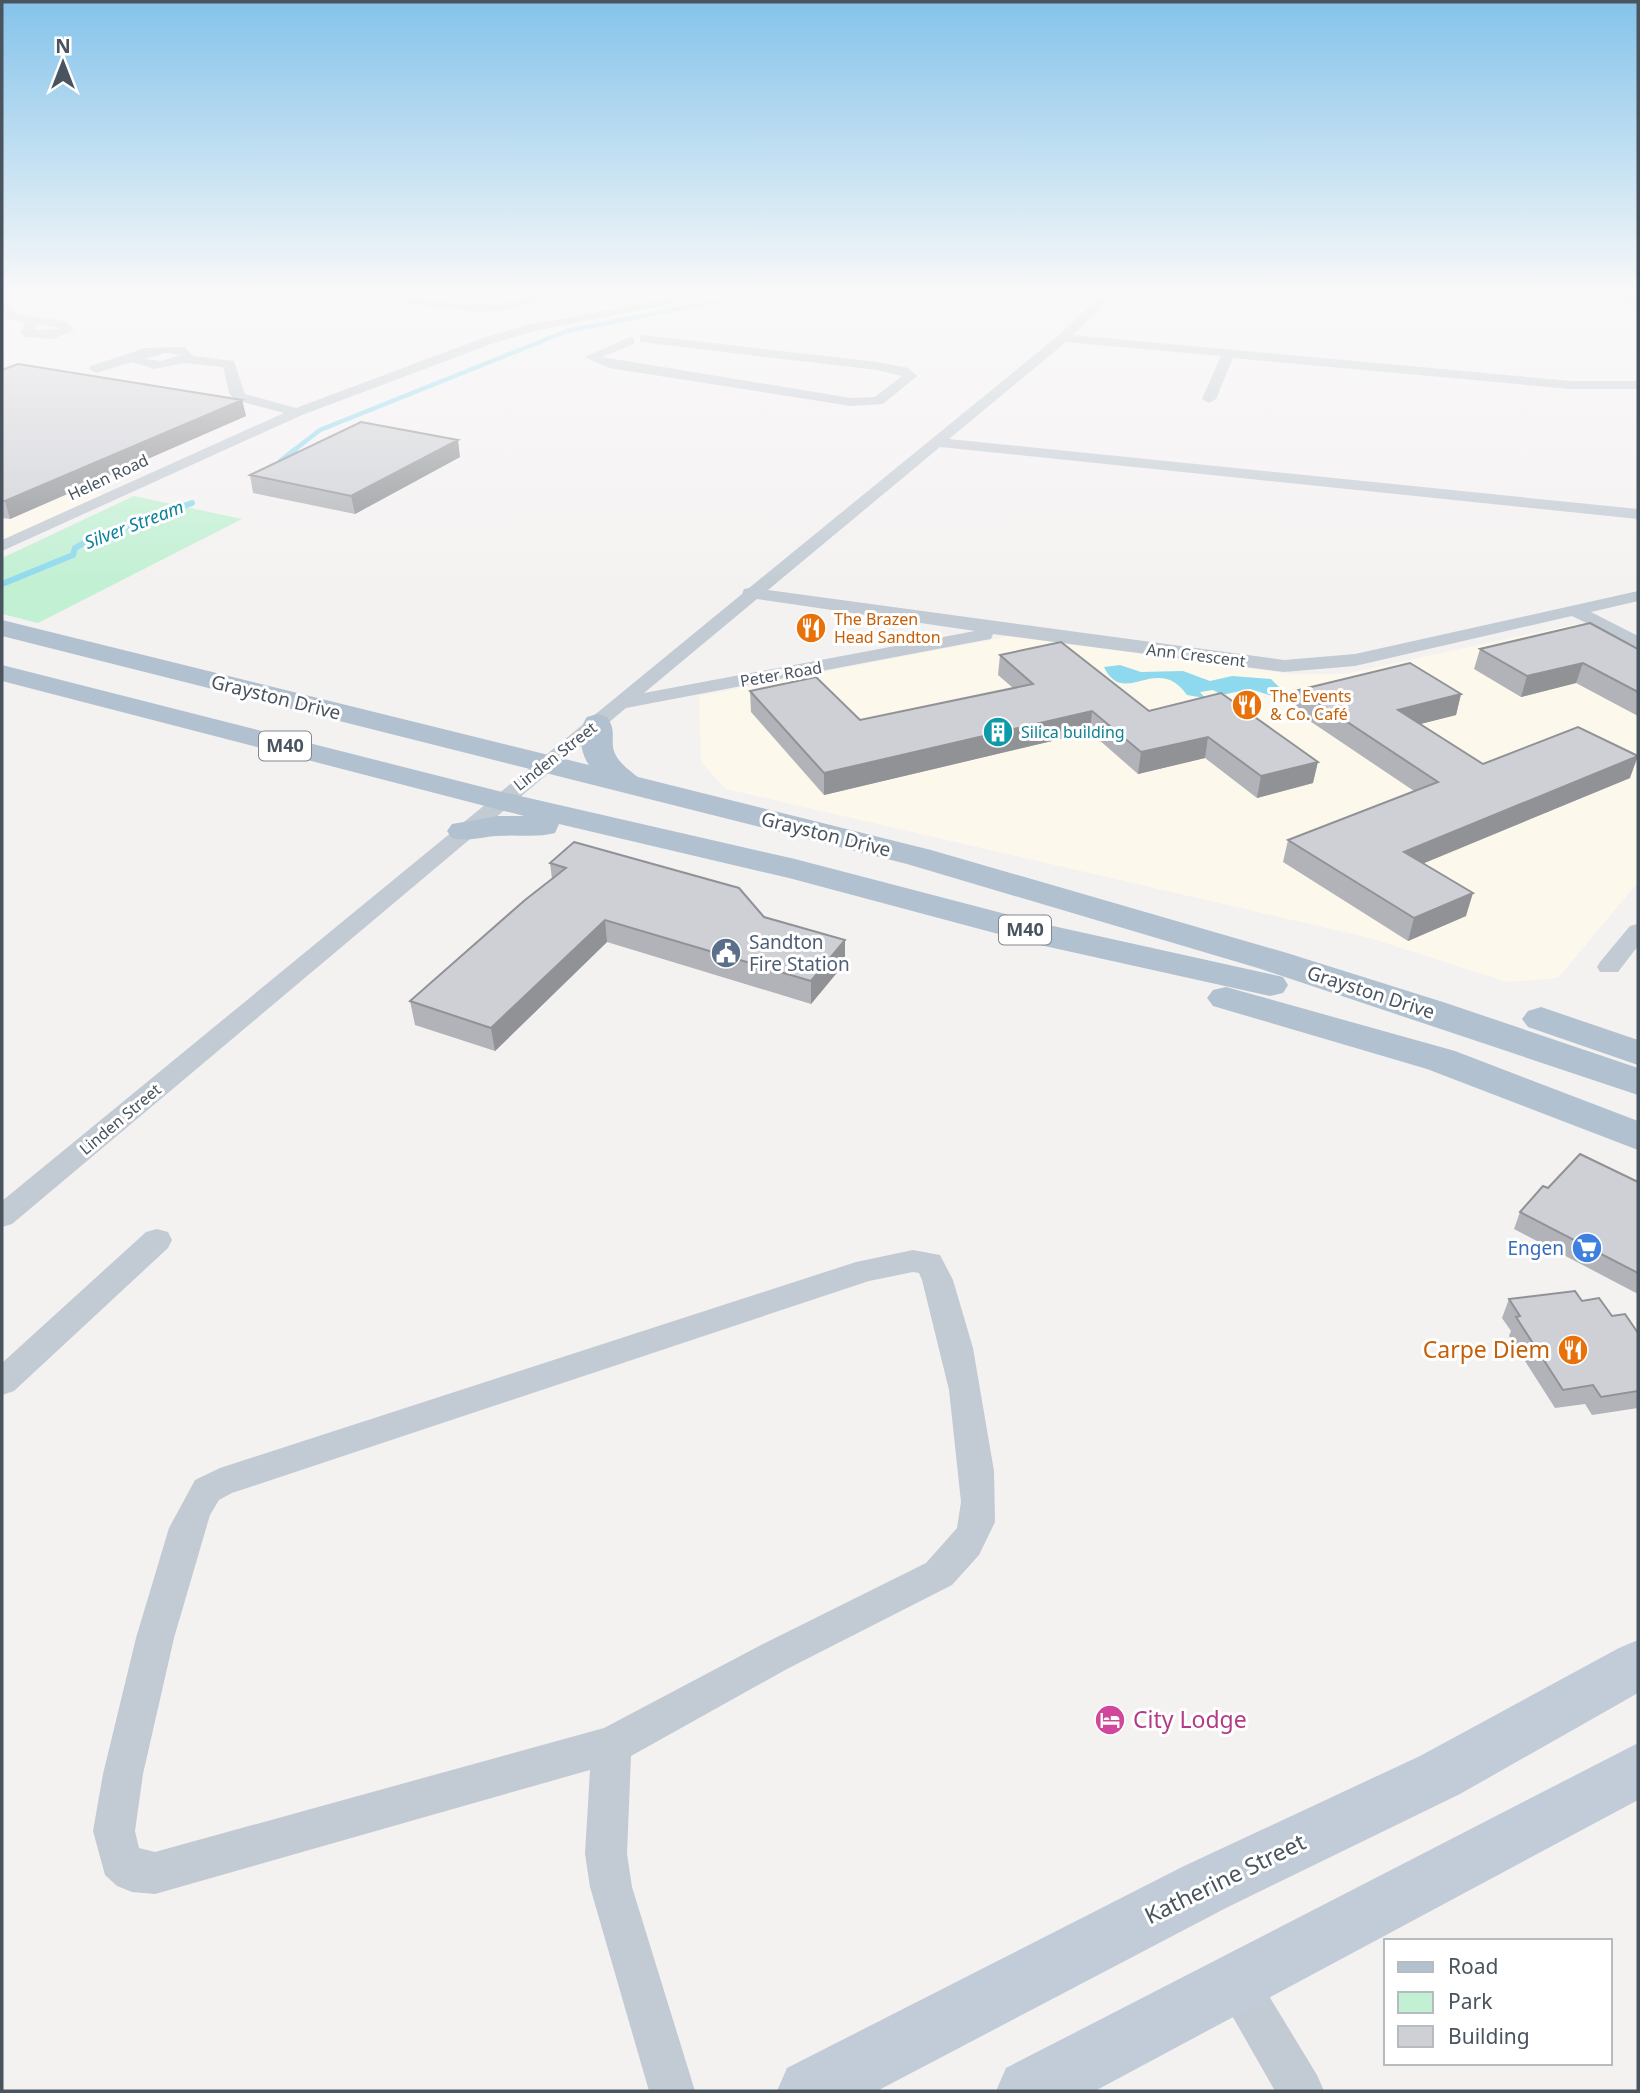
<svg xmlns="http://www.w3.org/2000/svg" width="1640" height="2093" viewBox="0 0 1640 2093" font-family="'Noto Sans',sans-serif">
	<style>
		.commercial { fill: #fdf8ec }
		.green { fill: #c1f0d3 }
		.water { fill: #8ed9ed }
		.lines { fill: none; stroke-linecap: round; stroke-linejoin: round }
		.stream-far1 { stroke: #8ed9ed; stroke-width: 4.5 }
		.stream { stroke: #8ed9ed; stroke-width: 6 }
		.minor { fill: #c2cbd3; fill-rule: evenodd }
		.secondary { fill: #c2ccd8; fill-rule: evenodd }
		.primary { fill: #b1c1d0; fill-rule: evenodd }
		.wall { fill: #b1b3b8 }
		.shaded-wall { fill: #909296 }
		.building { fill: #ced0d6; stroke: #909296; stroke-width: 2 }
		.labels { text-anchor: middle; stroke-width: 6; stroke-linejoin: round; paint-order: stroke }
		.far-street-label { font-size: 16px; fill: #49545f; stroke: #fff }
		.far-food-label { font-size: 16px; fill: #c56008; stroke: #fff; text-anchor: start }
		.far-culture-label { font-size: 16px; fill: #0d838f; stroke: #fff; text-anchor: start }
		.far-water-label { font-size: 18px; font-style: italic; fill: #0c819f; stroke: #fff }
		.shield { fill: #fff; stroke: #80878f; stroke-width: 2 }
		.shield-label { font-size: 18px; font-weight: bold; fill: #49545f }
		.street-label { font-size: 19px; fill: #49545f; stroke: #fff }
		.service-label { font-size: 19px; fill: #4e5e75; stroke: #fff; text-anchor: start }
		.shop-label { font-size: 19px; fill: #366cbe; stroke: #fff; text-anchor: end }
		.near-food-label { font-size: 23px; fill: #c56008; stroke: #fff; text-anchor: end }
		.near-hotel-label { font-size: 23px; fill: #b23c85; stroke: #fff; text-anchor: start }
		.near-street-label { font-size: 23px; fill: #49545f; stroke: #fff }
	</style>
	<rect width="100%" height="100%" fill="#f4f1f1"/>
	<path class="commercial" d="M2 473 103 494 2 541Z
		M1576 624 1638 656V882L1558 978 1507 982 1370 938 726 789 701 762 699 696 1010 636 1290 674H1345Z"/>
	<path class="green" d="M134 496 242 519 38 623 2 614V558Z"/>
	<path class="water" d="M1120 665 1141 672 1183 671 1210 681 1232 676 1271 679 1283 691 1272 696 1250 689 1222 695 1213 690 1200 692 1205 698 1187 695C1157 652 1124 709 1104 667Z"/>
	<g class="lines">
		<path class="stream-far1" d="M293 451 320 430 567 331 747 295"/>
		<path class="stream" d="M281 461 295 450
			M2 584 73 555 75 548 91 539 192 503"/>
		<path class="minor" d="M2 295 6 296 15 313 67 322 74 330 53 339 24 337 20 332 26 322 6 319 2 311ZM37 324 59 328 60 329 33 330Z
			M356 295C398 295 440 304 482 304 509 305 535 295 563 295L507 310 481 312 362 298Z
			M690 295H715L534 331 491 344 302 415 2 551V540L284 413 235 400 229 393 223 367 184 363 154 369 132 362 96 373 89 369 91 366 145 348 184 347 193 356 234 361 245 394 296 408 483 338 528 325ZM166 353 180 355 161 361 144 359Z
			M1102 295H1146L1140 298H1112L1073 335 1571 381H1638V389H1571L1233 358 1216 399 1209 403 1202 399 1221 356 1066 342 949 439 1638 509V519L940 447 768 590 1284 660 1355 654 1638 591V601L1591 612 1638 636V648L1572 616 1355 666 1284 672 993 634 991 639 985 640 626 708 12 1224 2 1227V1201L742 594 744 589 749 588 1059 335ZM757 599 975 631 644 693Z
			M1611 295H1627L1638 301V308Z
			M644 335 877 362 908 368 917 376 883 404 851 406 609 368 585 357 630 337 634 338V344L602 357 851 398 875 397 902 376 877 370 640 342V336Z
			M1638 924V946L1618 972H1600L1597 967 1600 962 1630 926Z
			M157 1229 168 1232 172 1240 168 1248 14 1391 2 1395V1363L146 1232Z
			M913 1250 940 1255 953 1280 973 1348 994 1471 995 1522 979 1555 952 1585 787 1669 631 1756 627 1854 632 1887 695 2091H649L590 1887 585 1854 590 1770 155 1894 132 1892 117 1886 105 1875 93 1831 103 1774 136 1638 169 1528 195 1480 220 1468 856 1262ZM913 1272 919 1273 922 1280 949 1390 961 1502 957 1528 926 1563 761 1645 604 1728 155 1852 139 1848 135 1831 143 1774 174 1638 210 1515 219 1500 232 1493 869 1281Z
			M1236 1962 1252 1968 1317 2075 1324 2091H1275L1214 1984 1220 1968Z"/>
		<path class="secondary" d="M1638 1640V1693L1460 1794 1226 1908 877 2091H777L787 2068 1184 1866 1420 1756 1619 1648Z
			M1638 1743V1800L1095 2091H996L1006 2068Z"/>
		<path class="primary" d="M2 620 589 765C580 752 577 731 587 717L597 714 607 717C623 740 596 747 638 777L931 850 1287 953 1446 1003 1638 1068V1095L1261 969 907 864 2 636Z
			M2 665 502 792 795 859 1044 924 1283 977 1288 985 1283 993 1270 996 1040 945 789 878 559 824 555 833C536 838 517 834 497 836 481 837 468 842 452 838L447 831 452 824 498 816H524L2 681Z
			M1226 987 1455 1051 1638 1121V1150L1427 1069 1213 1006 1207 998 1213 990Z
			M1541 1007 1638 1040V1065L1528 1027 1522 1019 1528 1011Z"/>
	</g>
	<path class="wall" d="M2 370 242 400 246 416 10 519 2 518Z
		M460 457 355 514 253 493 250 475Z
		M1480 649H1638V716L1576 683 1521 697 1474 669Z
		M1000 655 1149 711 1313 783 1257 798 1205 758 1138 774 1090 732 824 795 751 712 750 691 860 720 1013 688 998 675Z
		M1299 690 1461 694 1456 715 1420 724 1483 764 1630 778 1423 863 1466 916 1408 941 1283 862 1288 840 1414 791 1295 711Z
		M550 863 764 917 845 963 811 1004 607 942 495 1051 415 1025 410 1001 552 879Z
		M1638 1182V1294L1514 1229 1520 1212 1548 1188Z
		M1509 1299 1582 1301 1612 1316 1638 1333V1408L1592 1415 1585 1404 1555 1408 1509 1336 1511 1331 1502 1318Z"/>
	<path class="shaded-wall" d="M242 400 246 416 10 519 5 501Z
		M458 440 460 457 355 514 351 496Z
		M1583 663 1576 683 1521 697 1527 676Z
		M1461 694 1456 715 1393 731 1398 710Z
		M1092 711 1090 732 824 795V773Z
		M1208 737 1205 758 1138 774 1141 752Z
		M1638 756 1630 778 1398 874 1404 852Z
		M1318 762 1313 783 1257 798 1261 776Z
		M1473 893 1466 916 1408 941 1414 918Z
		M605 920 607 942 495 1051 491 1028Z
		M845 940V963L811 1004V981Z"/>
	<path class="building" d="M18 364 242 400 5 501H2V370Z
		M361 422 458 440 351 496 250 475Z
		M1590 623 1638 649V692L1583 663 1527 676 1480 649Z
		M1061 642 1149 711 1221 693 1318 762 1261 776 1208 737 1141 752 1092 711 824 773 750 691 816 677 860 720 1033 684 1000 655Z
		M1410 663 1461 694 1398 710 1483 764 1578 727 1638 756 1404 852 1473 893 1414 918 1288 840 1438 782 1299 690Z
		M574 842 739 888 764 917 845 940 811 981 605 920 491 1028 410 1001 525 900 566 868 550 863Z
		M1580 1154 1638 1182V1273L1520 1212 1543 1186 1548 1188Z
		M1575 1291 1582 1301 1599 1298 1612 1316 1625 1314 1638 1333V1391L1601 1397 1593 1385 1563 1390 1516 1317 1520 1316 1509 1299Z"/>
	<linearGradient id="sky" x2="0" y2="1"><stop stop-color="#84c3ea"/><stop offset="0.5" stop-color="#faf9f9"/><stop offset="1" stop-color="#faf9f9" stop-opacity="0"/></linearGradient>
	<rect width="1640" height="588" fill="url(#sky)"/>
	<defs>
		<g id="restaurant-disc" transform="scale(1.575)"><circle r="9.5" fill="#e8710a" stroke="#fff"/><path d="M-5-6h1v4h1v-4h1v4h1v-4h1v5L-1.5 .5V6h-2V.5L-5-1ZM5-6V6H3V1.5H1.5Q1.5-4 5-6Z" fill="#fff"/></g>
		<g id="building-disc" transform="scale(1.575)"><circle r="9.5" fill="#0f9aa8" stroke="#fff"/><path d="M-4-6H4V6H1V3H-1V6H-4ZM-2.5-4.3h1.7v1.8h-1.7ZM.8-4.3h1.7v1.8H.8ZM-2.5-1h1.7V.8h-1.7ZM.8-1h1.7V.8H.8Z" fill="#fff"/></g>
		<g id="civic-disc" transform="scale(1.575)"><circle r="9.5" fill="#5c6f8a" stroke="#fff"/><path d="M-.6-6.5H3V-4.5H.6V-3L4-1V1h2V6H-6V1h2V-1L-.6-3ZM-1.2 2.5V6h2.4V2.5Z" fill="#fff"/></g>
		<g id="supermarket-disc" transform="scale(1.575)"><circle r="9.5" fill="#3f7fe0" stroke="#fff"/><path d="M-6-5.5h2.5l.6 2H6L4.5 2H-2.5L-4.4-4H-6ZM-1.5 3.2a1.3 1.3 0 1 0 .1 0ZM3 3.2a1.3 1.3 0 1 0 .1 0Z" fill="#fff"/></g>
		<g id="hotel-disc" transform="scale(1.575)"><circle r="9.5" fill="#d1479c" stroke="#fff"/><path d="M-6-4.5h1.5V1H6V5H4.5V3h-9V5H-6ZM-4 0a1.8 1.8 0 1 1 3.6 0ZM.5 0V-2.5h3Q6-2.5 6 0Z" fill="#fff"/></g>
	</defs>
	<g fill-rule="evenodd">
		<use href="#restaurant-disc" x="811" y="628"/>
		<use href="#restaurant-disc" x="1247" y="705"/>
		<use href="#building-disc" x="998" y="732"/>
		<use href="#civic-disc" x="726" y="953"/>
		<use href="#supermarket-disc" x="1587" y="1248"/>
		<use href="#restaurant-disc" x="1573" y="1350"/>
		<use href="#hotel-disc" x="1110" y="1720"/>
	</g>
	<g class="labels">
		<g class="far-street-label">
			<text transform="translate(108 477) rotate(-25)" y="6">Helen Road</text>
			<text transform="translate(1196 655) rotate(7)" y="6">Ann Crescent</text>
			<text transform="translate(781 674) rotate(-10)" y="6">Peter Road</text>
			<text transform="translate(555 756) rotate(-38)" y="6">Linden Street</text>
			<text transform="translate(120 1119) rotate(-40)" y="6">Linden Street</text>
		</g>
		<g class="far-food-label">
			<text x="834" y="625">The Brazen<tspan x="834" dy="18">Head Sandton</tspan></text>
			<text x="1270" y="702">The Events<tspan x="1270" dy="18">&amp; Co. Café</tspan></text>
		</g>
		<g class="far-culture-label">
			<text x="1021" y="738">Silica building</text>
		</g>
		<g class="far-water-label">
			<text transform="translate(134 525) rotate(-21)" y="6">Silver Stream</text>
		</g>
		<g class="shield">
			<rect x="259" y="731.5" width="52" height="29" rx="5"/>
			<rect x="999" y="915.5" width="52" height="29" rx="5"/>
		</g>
		<g class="shield-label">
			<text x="285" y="752">M40</text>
			<text x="1025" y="936">M40</text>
		</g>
		<g class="street-label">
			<text transform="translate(276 697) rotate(14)" y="7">Grayston Drive</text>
			<text transform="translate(826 834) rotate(14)" y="7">Grayston Drive</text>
			<text transform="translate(1371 992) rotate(18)" y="7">Grayston Drive</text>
		</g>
		<g class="service-label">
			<text x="749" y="949">Sandton<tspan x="749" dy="22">Fire Station</tspan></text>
		</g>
		<g class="shop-label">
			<text x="1564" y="1255">Engen</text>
		</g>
		<g class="near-food-label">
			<text x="1550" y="1358">Carpe Diem</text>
		</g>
		<g class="near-hotel-label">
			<text x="1133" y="1728">City Lodge</text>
		</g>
		<g class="near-street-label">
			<text transform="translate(1225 1879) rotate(-26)" y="8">Katherine Street</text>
		</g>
	</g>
	<rect width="1640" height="2093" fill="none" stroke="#49545f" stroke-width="7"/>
	<rect x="1384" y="1939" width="228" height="126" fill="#ffffff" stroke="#b6bbbf" stroke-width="2"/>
	<rect x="1398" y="1962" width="35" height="10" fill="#b1c1d0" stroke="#b6bbbf" stroke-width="2"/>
	<text x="1448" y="1974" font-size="21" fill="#49545f">Road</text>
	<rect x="1398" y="1992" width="35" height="21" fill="#c1f0d3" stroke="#b6bbbf" stroke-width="2"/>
	<text x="1448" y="2009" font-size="21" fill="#49545f">Park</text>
	<rect x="1398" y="2026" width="35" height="21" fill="#ced0d6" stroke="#b6bbbf" stroke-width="2"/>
	<text x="1448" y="2044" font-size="21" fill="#49545f">Building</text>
	<g transform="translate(63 63)" stroke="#ffffff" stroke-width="5" paint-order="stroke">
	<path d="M0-5L12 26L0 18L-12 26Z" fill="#49545f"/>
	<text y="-10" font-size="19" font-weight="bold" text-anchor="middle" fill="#49545f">N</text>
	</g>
</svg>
